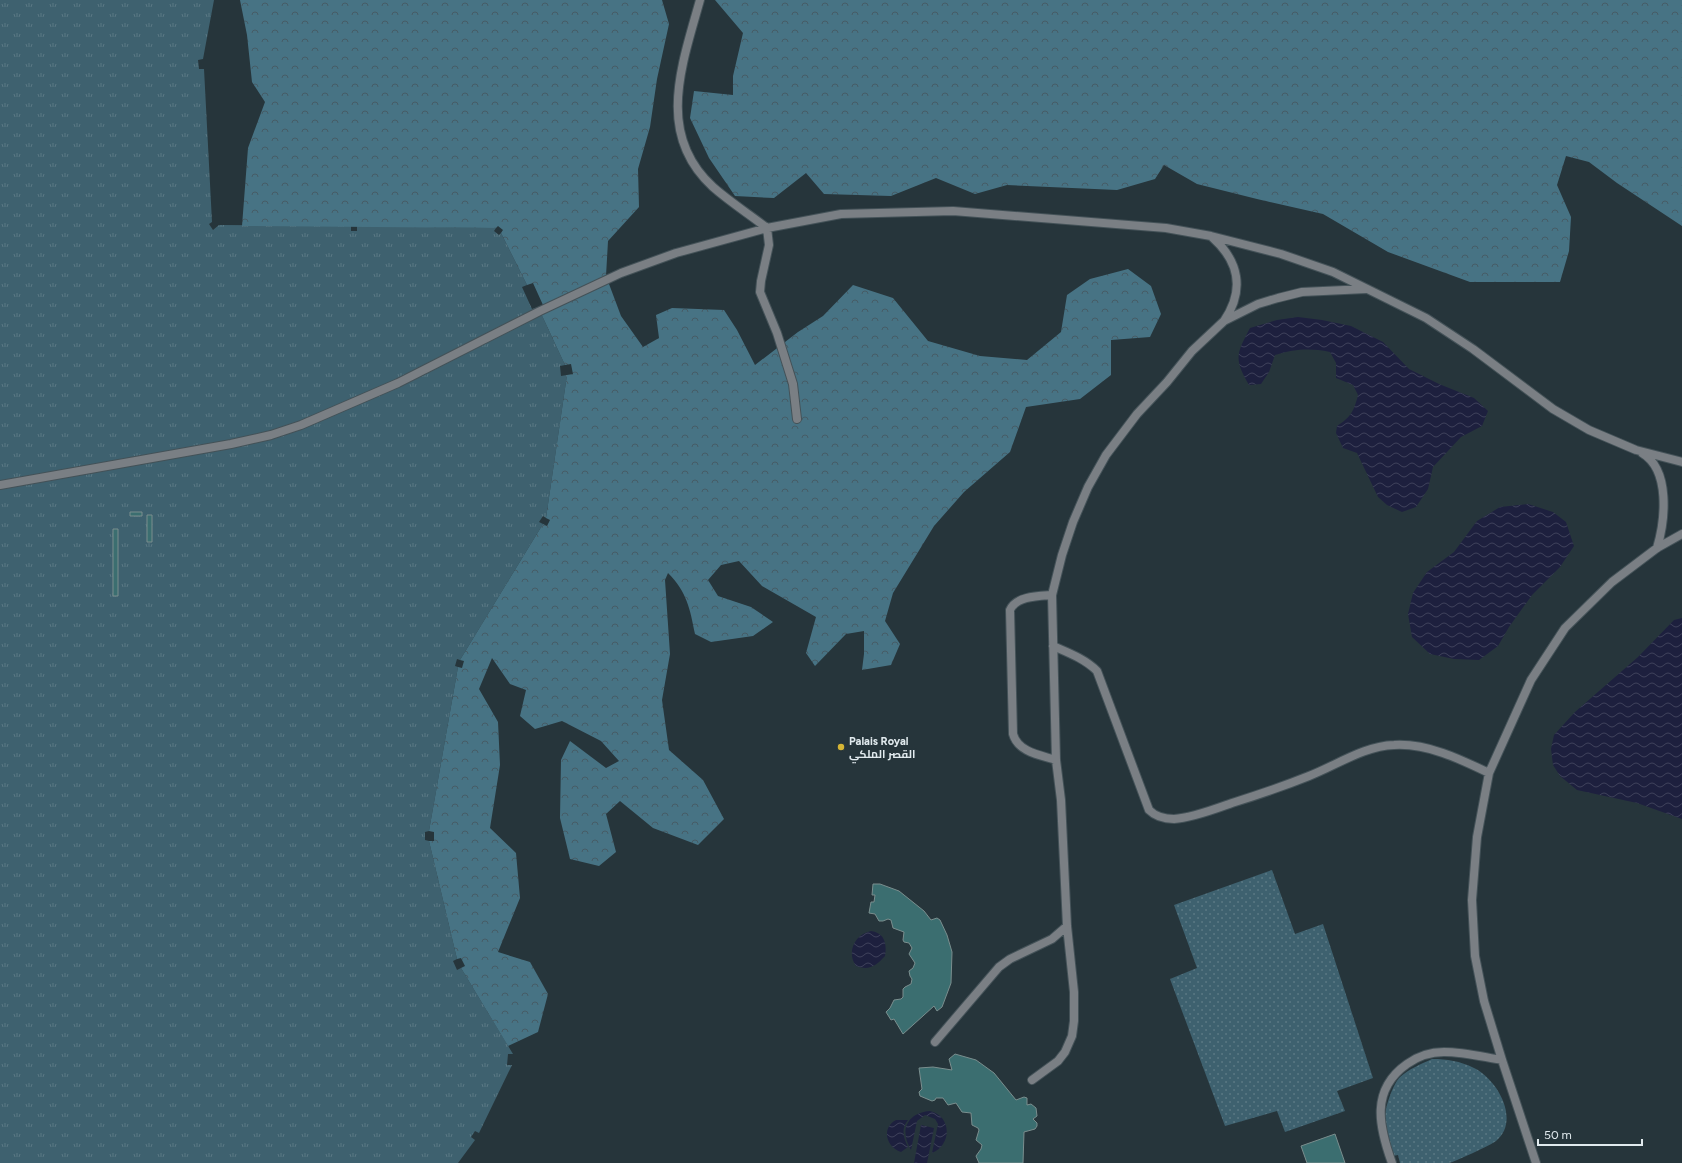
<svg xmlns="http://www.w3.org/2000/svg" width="1682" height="1163" viewBox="0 0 1682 1163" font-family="Figtree,Cairo,sans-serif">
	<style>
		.grass { fill: url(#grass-tufts) }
		.forest { fill: url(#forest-crowns) }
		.garden { fill: url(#garden-dots) }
		.water { fill: url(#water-waves) }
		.building { fill: #3b6e70; stroke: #7a8e8e }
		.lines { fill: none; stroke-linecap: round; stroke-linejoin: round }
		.service-casing { stroke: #445258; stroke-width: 10 }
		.service { stroke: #7a7f84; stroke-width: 8 }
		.poi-dot { fill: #d5b535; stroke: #26353b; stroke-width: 1.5 }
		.labels { text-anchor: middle; stroke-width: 4; stroke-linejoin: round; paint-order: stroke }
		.poi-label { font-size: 11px; font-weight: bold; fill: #e1eaee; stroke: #26353b; text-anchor: start }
	</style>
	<defs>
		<pattern id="grass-tufts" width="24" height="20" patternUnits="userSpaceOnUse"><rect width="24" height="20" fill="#3e616f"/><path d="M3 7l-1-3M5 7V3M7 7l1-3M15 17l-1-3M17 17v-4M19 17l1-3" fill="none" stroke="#5a7884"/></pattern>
		<pattern id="forest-crowns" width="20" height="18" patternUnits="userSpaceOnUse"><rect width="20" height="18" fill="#477384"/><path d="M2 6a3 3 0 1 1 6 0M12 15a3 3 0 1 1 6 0" fill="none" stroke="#465c66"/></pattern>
		<pattern id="garden-dots" width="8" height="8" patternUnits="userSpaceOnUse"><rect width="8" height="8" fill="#3e616f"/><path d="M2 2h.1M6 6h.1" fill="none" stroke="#5a7884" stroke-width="1.8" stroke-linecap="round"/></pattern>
		<pattern id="water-waves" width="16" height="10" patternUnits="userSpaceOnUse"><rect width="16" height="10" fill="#1d203e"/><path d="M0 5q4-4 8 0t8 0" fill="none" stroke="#3e415a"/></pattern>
	</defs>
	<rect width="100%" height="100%" fill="#26353b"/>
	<path class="grass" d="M0 0H214L203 59 198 60 199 69H204L212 222 209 224 213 230 219 225 351 226V231H357V226L496 228 494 231 499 235 501 233 527 285 522 287 532 309 538 307 565 365 560 366 561 376 567 375 546 518 543 516 539 522 543 524 460 660 457 659 455 666 458 667 429 831 425 832V840L429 841 457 959 453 961 457 970 461 968 513 1054H508L507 1065H512L479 1133 475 1131 471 1137 475 1140 458 1163H0Z"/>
	<path class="forest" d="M240 0H662L669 24 657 79 650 127 638 169 639 207 608 241 606 276 621 316 643 347 659 338 656 315 672 308 724 310 737 330 755 365 798 332 823 316 853 285 893 298 928 341 980 356 1027 360 1061 332 1067 295 1090 279 1128 269 1151 286 1161 314 1150 337 1111 340V375L1080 399 1026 407 1010 452 964 492 934 526 893 593 885 621 900 644 891 665 862 670 864 654V631L846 634 815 666 806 653 816 617 762 586 739 561 721 565 708 580 718 596 751 607 773 622 753 636 711 642 695 634C690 609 687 592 668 573L665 580 670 654 662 700 669 750 703 780 724 819 698 845 653 828 620 801 606 814 616 852 599 866 570 859 560 818 561 760 570 741 606 768 619 761 601 741 562 721 535 729 520 716 526 690 510 684 492 658 479 689 498 722 500 765 490 828 516 853 520 898 498 952 530 962 548 994 538 1032 508 1046 461 968 465 966 461 958 457 959 429 841H434V832L429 831 458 667 462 668 464 661 460 660 543 524 547 526 550 520 546 518 567 375 573 374 571 364 565 365 538 307 543 305 533 283 527 285 501 233 503 230 498 226 496 228 242 226 248 148 265 102 252 82 247 35Z
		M715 0H1682V226L1617 183 1589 162 1566 156 1557 185 1571 217 1569 251 1560 282H1470L1388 252 1323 214 1257 199 1197 184 1164 165 1155 179 1117 190 1007 185 975 194 936 178 891 196 824 194 806 173 774 198 735 196 709 158 690 118 694 91 733 95V76L743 33Z"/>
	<path class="garden" d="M1272 870 1295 934 1323 924 1373 1078 1337 1091 1345 1111 1285 1132 1277 1111 1225 1126 1170 979 1197 968 1174 905Z
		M1432 1059C1447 1059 1460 1061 1474 1068 1497 1079 1521 1120 1496 1141 1493 1144 1452 1163 1449 1163 1433 1163 1416 1163 1400 1163L1398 1155 1393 1156C1384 1132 1381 1118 1391 1093 1393 1088 1396 1081 1400 1077 1409 1069 1421 1064 1432 1059Z"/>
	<path class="water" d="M1298 317 1322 320 1351 326 1383 342 1409 369 1439 384 1474 398 1488 411 1482 426 1461 437 1433 467 1428 489 1416 507 1402 512 1387 505 1378 497 1357 453 1343 448 1336 433 1337 426C1351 417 1354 411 1358 395L1353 385 1336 378V363L1330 352C1309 348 1296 349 1275 355L1269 372 1261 384 1249 385C1233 358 1237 353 1250 328L1277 320Z
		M1528 504 1553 512 1566 522 1574 546 1560 567 1532 595 1509 627 1498 646 1479 660 1454 659 1430 654 1412 637 1408 614 1413 593 1427 572 1454 552 1477 521 1500 507Z
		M1682 618V819L1637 803 1577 790 1560 776 1553 765 1551 749 1554 735 1575 712 1638 657 1674 620Z
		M871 931C885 933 887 944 885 956 876 966 869 971 856 966 846 952 855 934 871 931Z
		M930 1111C952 1116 952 1145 932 1153L938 1124 935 1119 925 1115 917 1121 911 1150C899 1130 907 1113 930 1111Z
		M896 1120H908C901 1129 903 1137 908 1147L901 1152C886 1147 881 1128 896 1120Z
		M921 1125 934 1128 927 1163H914Z"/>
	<path class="building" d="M130 512H142V516H130Z
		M147 515H152V542H147Z
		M113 529H118V596H113Z
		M873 884H880L899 891 924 911 931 920 937 918 940 920 947 935 952 952 951 983 942 1007 937 1011 934 1006 903 1034 894 1019 891 1020 886 1012 890 1008 894 1000 901 999 903 997V989L905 987 911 984 912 979 910 976 909 971 913 968 915 963 909 954 912 948 909 943 904 942 903 940 904 932 893 928 891 920 888 919 883 921H879L875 914 869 913 871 902H874L875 895H872Z
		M955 1054 976 1060 994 1073 1016 1100 1024 1097 1027 1098V1105L1031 1104 1036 1108 1037 1116 1033 1119 1037 1123V1126L1035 1129 1024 1132 1023 1163H979L976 1156 981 1149 982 1145 976 1140 979 1130 978 1128 972 1125 971 1113 962 1112 956 1103 948 1105 943 1098H936L935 1100 932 1101 920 1096 919 1092 922 1089 919 1068 933 1067 952 1070 949 1059Z
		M1335 1134 1345 1163H1307L1301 1146Z"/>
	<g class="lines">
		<g class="service-casing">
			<path id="service" d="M700 0C682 65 655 134 713 187 730 202 749 214 767 228L841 214 953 211 1166 228 1211 236 1281 254 1333 272 1426 318 1473 349 1553 409 1589 430 1636 450 1682 462
				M1212 237C1239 261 1245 290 1224 321
				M1642 453C1671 470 1665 521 1657 548
				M0 485 231 444 271 435 301 425 398 383 540 311 621 273 676 253 767 228 769 245 761 281 760 292 777 333 793 384 797 419
				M1052 595C1039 596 1016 596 1010 610L1013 734C1018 752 1040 755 1056 760
				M1053 646C1069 653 1085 659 1097 671L1149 810C1156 817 1164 819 1174 819 1192 818 1215 809 1232 803 1258 795 1284 786 1309 776 1337 765 1364 746 1394 745 1427 743 1460 759 1489 773
				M935 1042 999 967 1010 959 1052 939 1067 926
				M1032 1080 1058 1061 1065 1052 1072 1036 1074 1021V992L1067 926 1061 800 1056 760 1052 595 1062 555 1073 522 1088 487 1106 455 1137 414 1167 382 1192 351 1224 321 1258 304 1278 298 1302 292 1366 289
				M1392 1163C1379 1127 1370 1090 1407 1064 1418 1056 1431 1052 1444 1052 1464 1052 1483 1057 1502 1060
				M1536 1163 1502 1060 1484 1001 1475 956 1472 900 1477 837 1489 773 1531 680 1565 628 1612 582 1657 548 1682 534"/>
		</g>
		<use href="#service" class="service"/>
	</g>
	<circle class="poi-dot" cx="841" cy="747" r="4"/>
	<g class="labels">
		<g class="poi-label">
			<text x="849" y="745">Palais Royal<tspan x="849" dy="13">القصر الملكي</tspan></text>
		</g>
	</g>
	<path d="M1538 1139v6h104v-6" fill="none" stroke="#e1eaee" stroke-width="2"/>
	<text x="1544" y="1139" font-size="12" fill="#e1eaee" stroke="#26353b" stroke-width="3" paint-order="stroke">50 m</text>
</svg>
